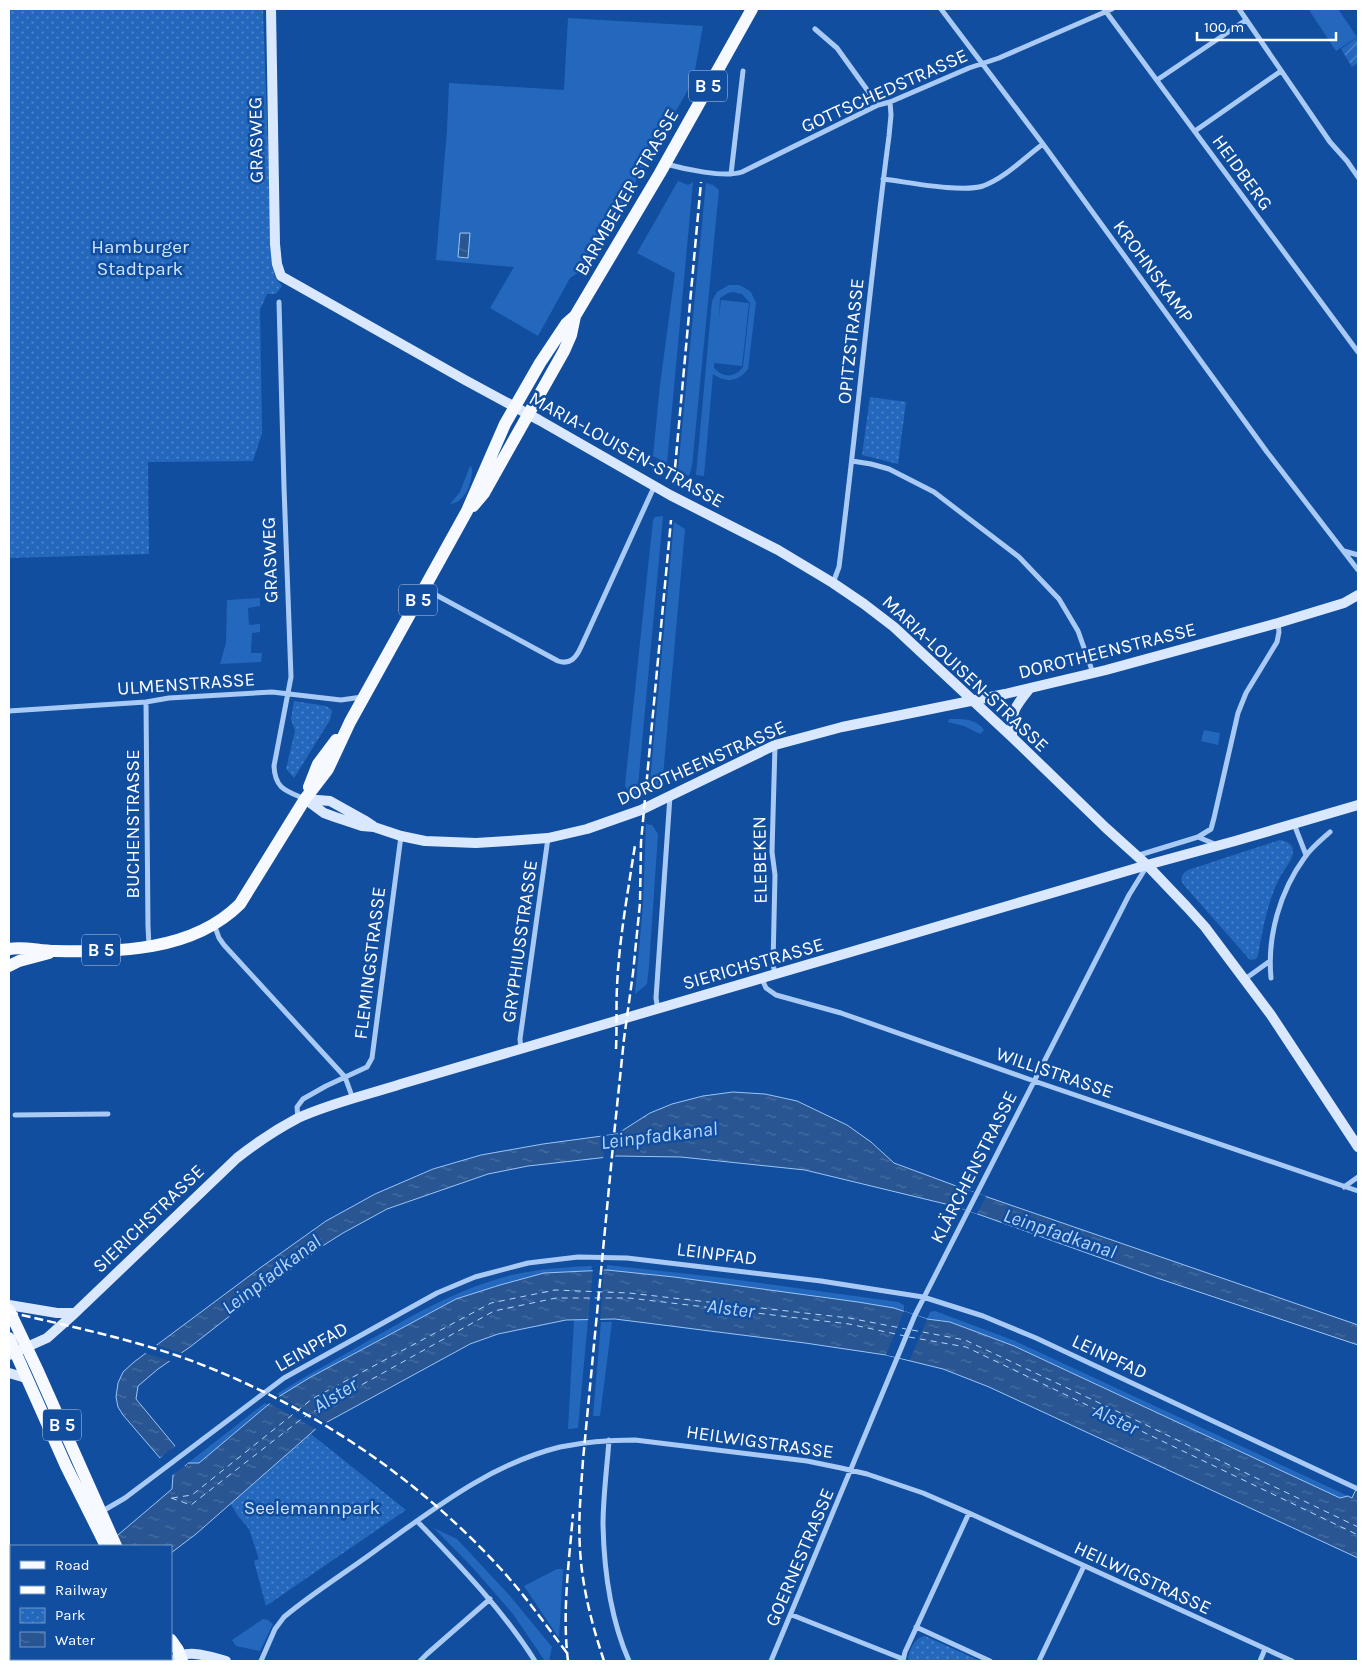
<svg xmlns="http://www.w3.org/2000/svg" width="1367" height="1670" viewBox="0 0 1367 1670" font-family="Karla,sans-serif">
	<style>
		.grass { fill: #2468bd; fill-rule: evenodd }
		.park { fill: url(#park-dots) }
		.garden { fill: url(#garden-furrows) }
		.water { fill: url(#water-ripples); stroke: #9ac5f8 }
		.pier { fill: #114e9f }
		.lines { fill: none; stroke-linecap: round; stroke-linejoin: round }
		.ferry { stroke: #b5d5fb; stroke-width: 1; stroke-dasharray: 6 5; stroke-linecap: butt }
		.street { stroke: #a8caf5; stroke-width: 5 }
		.secondary { stroke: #d9e8fe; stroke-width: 10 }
		.primary { stroke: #f6f9ff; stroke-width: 12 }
		.rail { stroke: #fff; stroke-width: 2.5; stroke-dasharray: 9 4; stroke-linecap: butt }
		.labels { text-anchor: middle; stroke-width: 5; stroke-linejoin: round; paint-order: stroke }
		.shield { fill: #114e9f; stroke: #b8cae2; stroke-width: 1 }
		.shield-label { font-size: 18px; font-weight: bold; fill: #fff }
		.street-label { font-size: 19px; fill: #fff; stroke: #114e9f }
		.park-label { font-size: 19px; fill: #d1e5fe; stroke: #114e9f }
		.water-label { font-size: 20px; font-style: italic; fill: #b5d5fb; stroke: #114e9f }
	</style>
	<defs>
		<pattern id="park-dots" width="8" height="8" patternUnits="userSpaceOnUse" patternTransform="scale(1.25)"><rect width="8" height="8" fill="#2468bd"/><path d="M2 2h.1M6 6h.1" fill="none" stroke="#5086ca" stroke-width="1.8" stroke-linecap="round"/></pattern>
		<pattern id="garden-furrows" width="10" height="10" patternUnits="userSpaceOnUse" patternTransform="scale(1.25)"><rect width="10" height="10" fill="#2468bd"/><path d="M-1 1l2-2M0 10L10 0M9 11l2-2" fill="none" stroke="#5086ca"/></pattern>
		<pattern id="water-ripples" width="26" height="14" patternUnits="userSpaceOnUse" patternTransform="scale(1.25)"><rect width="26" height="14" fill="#295692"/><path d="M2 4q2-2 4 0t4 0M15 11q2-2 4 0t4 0" fill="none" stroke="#496fa2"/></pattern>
	</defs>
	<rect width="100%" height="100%" fill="#114e9f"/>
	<path class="grass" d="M1311 9H1338L1357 37 1336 51 1309 10Z
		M568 18 703 26 693 81 587 267 570 278 538 336 490 308 514 267 436 260 447 130 449 83 564 90Z
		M678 181 688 185 693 182 667 463 653 456 660 385 675 273 637 253Z
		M706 183 713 185 719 190 692 466 689 476 678 470Z
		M729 285H739L745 288 751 292 756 303 748 369C738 382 726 383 713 374L704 476 696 475 712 301 717 292ZM733 292 742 294 750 303 743 367C735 378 723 378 714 368V363L742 366 749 303 721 300 719 319 720 298 728 293Z
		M470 466 472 468C472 483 466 502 450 504L460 492Z
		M663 516 638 786 637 795 628 791 625 785 653 520 655 517Z
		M674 522 685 529 662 787 649 793Z
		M260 598V606L248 608 249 625 260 624V632L252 633 251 653H262L261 662 220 664 226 643 227 600Z
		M949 719C962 719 976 718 984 730L980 734 964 726 948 722Z
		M1204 730 1220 733 1218 745 1201 741Z
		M646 824 652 825 658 834 649 966 647 984 635 994 643 905Z
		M607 1265 716 1277 898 1302 904 1305V1311L858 1302 674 1277 607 1270Z
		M592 1266 591 1271 544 1273 500 1285 456 1299 309 1378 281 1396 277 1394C308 1374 341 1357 373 1338 417 1313 462 1287 512 1275 538 1269 565 1267 592 1266Z
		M935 1311 1015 1341 1348 1496 1340 1498 1014 1346 950 1322 927 1319 930 1312Z
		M574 1320H588L578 1428 568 1429Z
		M601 1322H612L600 1416H593Z
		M265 1403 268 1405 199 1463H188Z
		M434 1528 457 1539 510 1596 552 1647 549 1661H545L513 1614 473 1568Z
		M557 1569H563L559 1638 524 1586Z
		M263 1619 268 1620 273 1624 260 1651 236 1646 232 1640Z"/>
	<path class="park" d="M9 9H263L272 259 275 277 282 286 276 294H267L260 310 262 433 253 461 148 462 149 554 9 558Z
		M870 397 906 402 898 464 862 455Z
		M294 701 326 706 332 710 330 720 294 778 286 769 295 731 291 719Z
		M1280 840 1287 842 1292 846C1296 858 1285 867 1280 877 1267 902 1263 929 1258 955L1256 959 1250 960 1183 884C1180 878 1182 873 1188 870Z
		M311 1434 406 1510 266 1606 254 1561 259 1559 249 1529 238 1516 230 1503Z
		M924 1636 927 1637 980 1661H908C909 1651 913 1639 924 1636Z"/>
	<path class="garden" d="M1358 37V63L1352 67 1341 49Z"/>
	<path class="water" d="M460 233H470L468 258 458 257Z
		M733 1092 765 1094 797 1101 847 1125 871 1142 894 1163 967 1190 1358 1325V1345L1157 1278 958 1207 805 1170 681 1157 617 1156 528 1166 488 1174 387 1209 343 1233 324 1245 263 1290 190 1347 158 1369 138 1386 136 1399 175 1446 172 1449 185 1466 188 1463H199L275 1399 309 1378 456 1299 500 1285 544 1273 607 1270 674 1277 858 1302 894 1308 927 1319 950 1322 1014 1346 1340 1498 1348 1496 1352 1498 1358 1485V1558L989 1387 943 1369 886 1355 805 1343 615 1319 566 1320 498 1334 470 1344 318 1427 196 1534 171 1553V1546H105L172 1489 173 1475 176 1472 163 1456 160 1458 123 1415 118 1407 116 1397 118 1383 123 1372 134 1362 260 1268 326 1221 375 1194 433 1169 481 1155 543 1144 617 1134 650 1113 672 1104 703 1096Z
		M11 1609V1659H27L25 1661H9V1610Z"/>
	<path class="pier" d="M617 1134 615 1159 603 1160 605 1136Z
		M967 1190 986 1196 977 1214 958 1207Z
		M604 1267 600 1322H588L593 1268Z
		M904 1311 927 1319 910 1360 886 1355Z
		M153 1344 184 1354 173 1362 142 1352Z
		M277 1395 278 1396 330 1424 318 1430 267 1402Z
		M175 1446 177 1448 175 1449 185 1462 187 1461 188 1463 173 1475 160 1458Z"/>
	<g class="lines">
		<path class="ferry" d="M912 1330 965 1340 1142 1423 1358 1527
			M909 1337 966 1347 1358 1535
			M171 1498 191 1505 304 1417 494 1311 556 1298H629L849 1324 905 1336
			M172 1498 192 1495 312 1399 491 1303 555 1290 629 1293 849 1318 906 1329"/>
		<path class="street" d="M941 9 1043 144 1267 452 1358 570
			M1104 9 1358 352
			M1239 9 1330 142 1347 161 1358 177
			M815 29 837 48 878 105
			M1157 80 1246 20
			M1195 131 1281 71
			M666 164C684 169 724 178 742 172L878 105 890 102 969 68 999 58 1112 9
			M731 174 743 71
			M883 179C908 182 961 193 983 186 1005 178 1024 158 1043 144
			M279 302 284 487 291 677 274 766C275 789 286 791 305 799
			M852 461 871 464 889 469 934 492 1019 557 1059 599 1078 631 1093 673
			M1344 551 1358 555
			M833 583 839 567C857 424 870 280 889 136L891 115 890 102
			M425 589 558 661C570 665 576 658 581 647L654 487
			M146 702 148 926 149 946
			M9 711 146 702 169 698 272 692 341 700 362 697
			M775 745 772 852 775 875 773 964 775 974
			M1294 824 1306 855
			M1198 837 1217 845
			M1136 856 1198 837 1211 829 1214 818 1238 713 1246 693 1277 642 1279 632 1278 623
			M214 924 219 938 224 945 345 1077 353 1099
			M1271 978C1267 936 1280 891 1305 857 1311 848 1321 840 1330 832
			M762 979 766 988 776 995 841 1013 1034 1081 1358 1191
			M1245 979 1270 961
			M658 1010 656 998 670 796
			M521 1049 520 1039 548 838
			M15 1115 108 1114
			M298 1118 297 1107 303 1099 326 1086 367 1067 372 1058 401 836
			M1344 1187 1358 1177
			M609 1440C607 1468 603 1497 603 1525 604 1570 611 1620 629 1661
			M101 1512 125 1498 284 1378 437 1293 475 1277 528 1263 578 1257 627 1258 821 1281 923 1297 983 1316 1036 1338 1358 1489
			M417 1521C459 1565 502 1609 535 1661
			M792 1615 903 1659
			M916 1627 990 1661
			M59 1659 62 1661
			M261 1661 275 1629 284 1617C314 1592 348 1571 379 1548 435 1508 491 1464 560 1447 584 1442 610 1440 635 1440L807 1461 841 1468 867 1474 923 1493 969 1513 1292 1661
			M420 1661 427 1654 490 1599
			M771 1661 915 1315 1129 895 1147 866
			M903 1661 905 1652 969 1513
			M1039 1661 1084 1566
			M1260 1661 1265 1649"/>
		<path class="secondary" d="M271 9 275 244 277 264 281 276 465 380 539 420 670 495 778 550 833 583 864 604 894 627 1012 737 1106 828 1147 865 1187 907 1205 927 1271 1015 1358 1147
			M1012 737C1012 710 1013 709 1030 688
			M305 799 324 813 335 817 362 826 374 827 401 836 425 841 476 843 508 841 548 838 587 829 641 810 775 745 842 727 1005 694 1106 670 1278 623 1344 603 1358 595
			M305 799 330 801 364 820 373 826
			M9 1305 57 1313H75
			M9 1355 47 1338 75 1313 237 1158C256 1143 277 1129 298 1118 331 1103 367 1095 401 1084L1147 865 1235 841 1358 805
			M9 1373 26 1378
			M173 1661C185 1647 211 1657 226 1661"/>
		<path class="primary" d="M473 506 484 493 564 351 571 335 575 316 660 173 752 9
			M309 787 318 764 336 740
			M9 949C24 946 39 951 55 951 117 952 192 952 240 904L305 799 328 769 350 722 467 511 505 424 540 363 566 324 575 316
			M9 966 19 961 49 953
			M9 1310 37 1369 116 1546
			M9 1338 66 1466 106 1546
			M171 1640 178 1650 182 1661
			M160 1659 161 1661"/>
		<path class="rail" d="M675 468 701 182
			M616 1049C617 1028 616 1007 617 987 619 939 628 892 635 845
			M9 1312C68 1326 127 1338 184 1358 303 1401 414 1474 499 1567 524 1594 545 1624 567 1653
			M568 1661C562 1612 569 1563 573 1514
			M604 1661C592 1625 582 1587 580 1549 578 1519 581 1490 583 1460L614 1135 624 1039 633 973 640 903 641 842 671 520"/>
	</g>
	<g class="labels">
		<g class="shield">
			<rect x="689" y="70.5" width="38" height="31" rx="4"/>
			<rect x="399" y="584.5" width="38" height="31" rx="4"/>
			<rect x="82" y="934.5" width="38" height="31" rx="4"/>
			<rect x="43" y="1409.5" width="38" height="31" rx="4"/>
		</g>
		<g class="shield-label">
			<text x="708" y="92">B 5</text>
			<text x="418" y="606">B 5</text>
			<text x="101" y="956">B 5</text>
			<text x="62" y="1431">B 5</text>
		</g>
		<g class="street-label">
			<text transform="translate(884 90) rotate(-24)" y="7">GOTTSCHEDSTRASSE</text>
			<text transform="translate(255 140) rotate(-91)" y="7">GRASWEG</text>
			<text transform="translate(1243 172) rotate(54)" y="7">HEIDBERG</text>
			<text transform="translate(626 192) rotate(-60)" y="7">BARMBEKER STRASSE</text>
			<text transform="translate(1154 271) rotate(54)" y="7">KROHNSKAMP</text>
			<text transform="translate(850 341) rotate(-84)" y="7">OPITZSTRASSE</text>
			<text transform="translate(627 449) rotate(29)" y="7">MARIA-LOUISEN-STRASSE</text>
			<text transform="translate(269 560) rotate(-92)" y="7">GRASWEG</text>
			<text transform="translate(1107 650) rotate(-14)" y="7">DOROTHEENSTRASSE</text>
			<text transform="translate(966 673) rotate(43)" y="7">MARIA-LOUISEN-STRASSE</text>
			<text transform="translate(186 683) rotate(-4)" y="7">ULMENSTRASSE</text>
			<text transform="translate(701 762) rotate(-24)" y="7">DOROTHEENSTRASSE</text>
			<text transform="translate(132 824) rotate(-90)" y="7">BUCHENSTRASSE</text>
			<text transform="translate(759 860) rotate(-91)" y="7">ELEBEKEN</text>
			<text transform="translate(519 941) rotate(-82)" y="7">GRYPHIUSSTRASSE</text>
			<text transform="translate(369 963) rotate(-83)" y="7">FLEMINGSTRASSE</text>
			<text transform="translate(753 963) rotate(-16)" y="7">SIERICHSTRASSE</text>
			<text transform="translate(1055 1072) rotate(19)" y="7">WILLISTRASSE</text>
			<text transform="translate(973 1167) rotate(-63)" y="7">KLÄRCHENSTRASSE</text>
			<text transform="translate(148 1218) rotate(-44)" y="7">SIERICHSTRASSE</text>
			<text transform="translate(717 1253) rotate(7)" y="7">LEINPFAD</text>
			<text transform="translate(311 1346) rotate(-30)" y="7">LEINPFAD</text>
			<text transform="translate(1110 1356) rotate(25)" y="7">LEINPFAD</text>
			<text transform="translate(760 1441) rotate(8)" y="7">HEILWIGSTRASSE</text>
			<text transform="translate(799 1557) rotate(-67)" y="7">GOERNESTRASSE</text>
			<text transform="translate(1143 1577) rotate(25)" y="7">HEILWIGSTRASSE</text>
		</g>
		<g class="park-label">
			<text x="140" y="253">Hamburger<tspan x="140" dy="22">Stadtpark</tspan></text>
			<text x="312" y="1514">Seelemannpark</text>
		</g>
		<g class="water-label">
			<text transform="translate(659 1135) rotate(-7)" y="7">Leinpfadkanal</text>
			<text transform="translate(1060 1233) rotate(19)" y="7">Leinpfadkanal</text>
			<text transform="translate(271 1274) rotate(-37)" y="7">Leinpfadkanal</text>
			<text transform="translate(731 1308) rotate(7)" y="7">Alster</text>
			<text transform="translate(335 1395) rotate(-32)" y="7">Alster</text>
			<text transform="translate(1116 1419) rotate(25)" y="7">Alster</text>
		</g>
	</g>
	<rect width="1367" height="1670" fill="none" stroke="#ffffff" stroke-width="20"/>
	<rect x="10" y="1545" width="162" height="115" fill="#114e9f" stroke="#7095c5"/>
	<rect x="20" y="1561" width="25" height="8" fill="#f6f9ff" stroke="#7095c5"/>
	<text x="55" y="1570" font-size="15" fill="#ffffff">Road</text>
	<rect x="20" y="1586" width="25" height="8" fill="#ffffff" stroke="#7095c5"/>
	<text x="55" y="1595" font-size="15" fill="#ffffff">Railway</text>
	<rect x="20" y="1608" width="25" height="15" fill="url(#park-dots)" stroke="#7095c5"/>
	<text x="55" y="1620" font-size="15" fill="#ffffff">Park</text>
	<rect x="20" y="1632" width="25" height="15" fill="url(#water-ripples)" stroke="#7095c5"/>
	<text x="55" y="1645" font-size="15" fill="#ffffff">Water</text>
	<path d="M1197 32v8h139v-8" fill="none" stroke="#ffffff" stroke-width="2.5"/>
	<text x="1204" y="32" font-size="15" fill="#ffffff" stroke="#114e9f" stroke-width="4" paint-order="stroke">100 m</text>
</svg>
